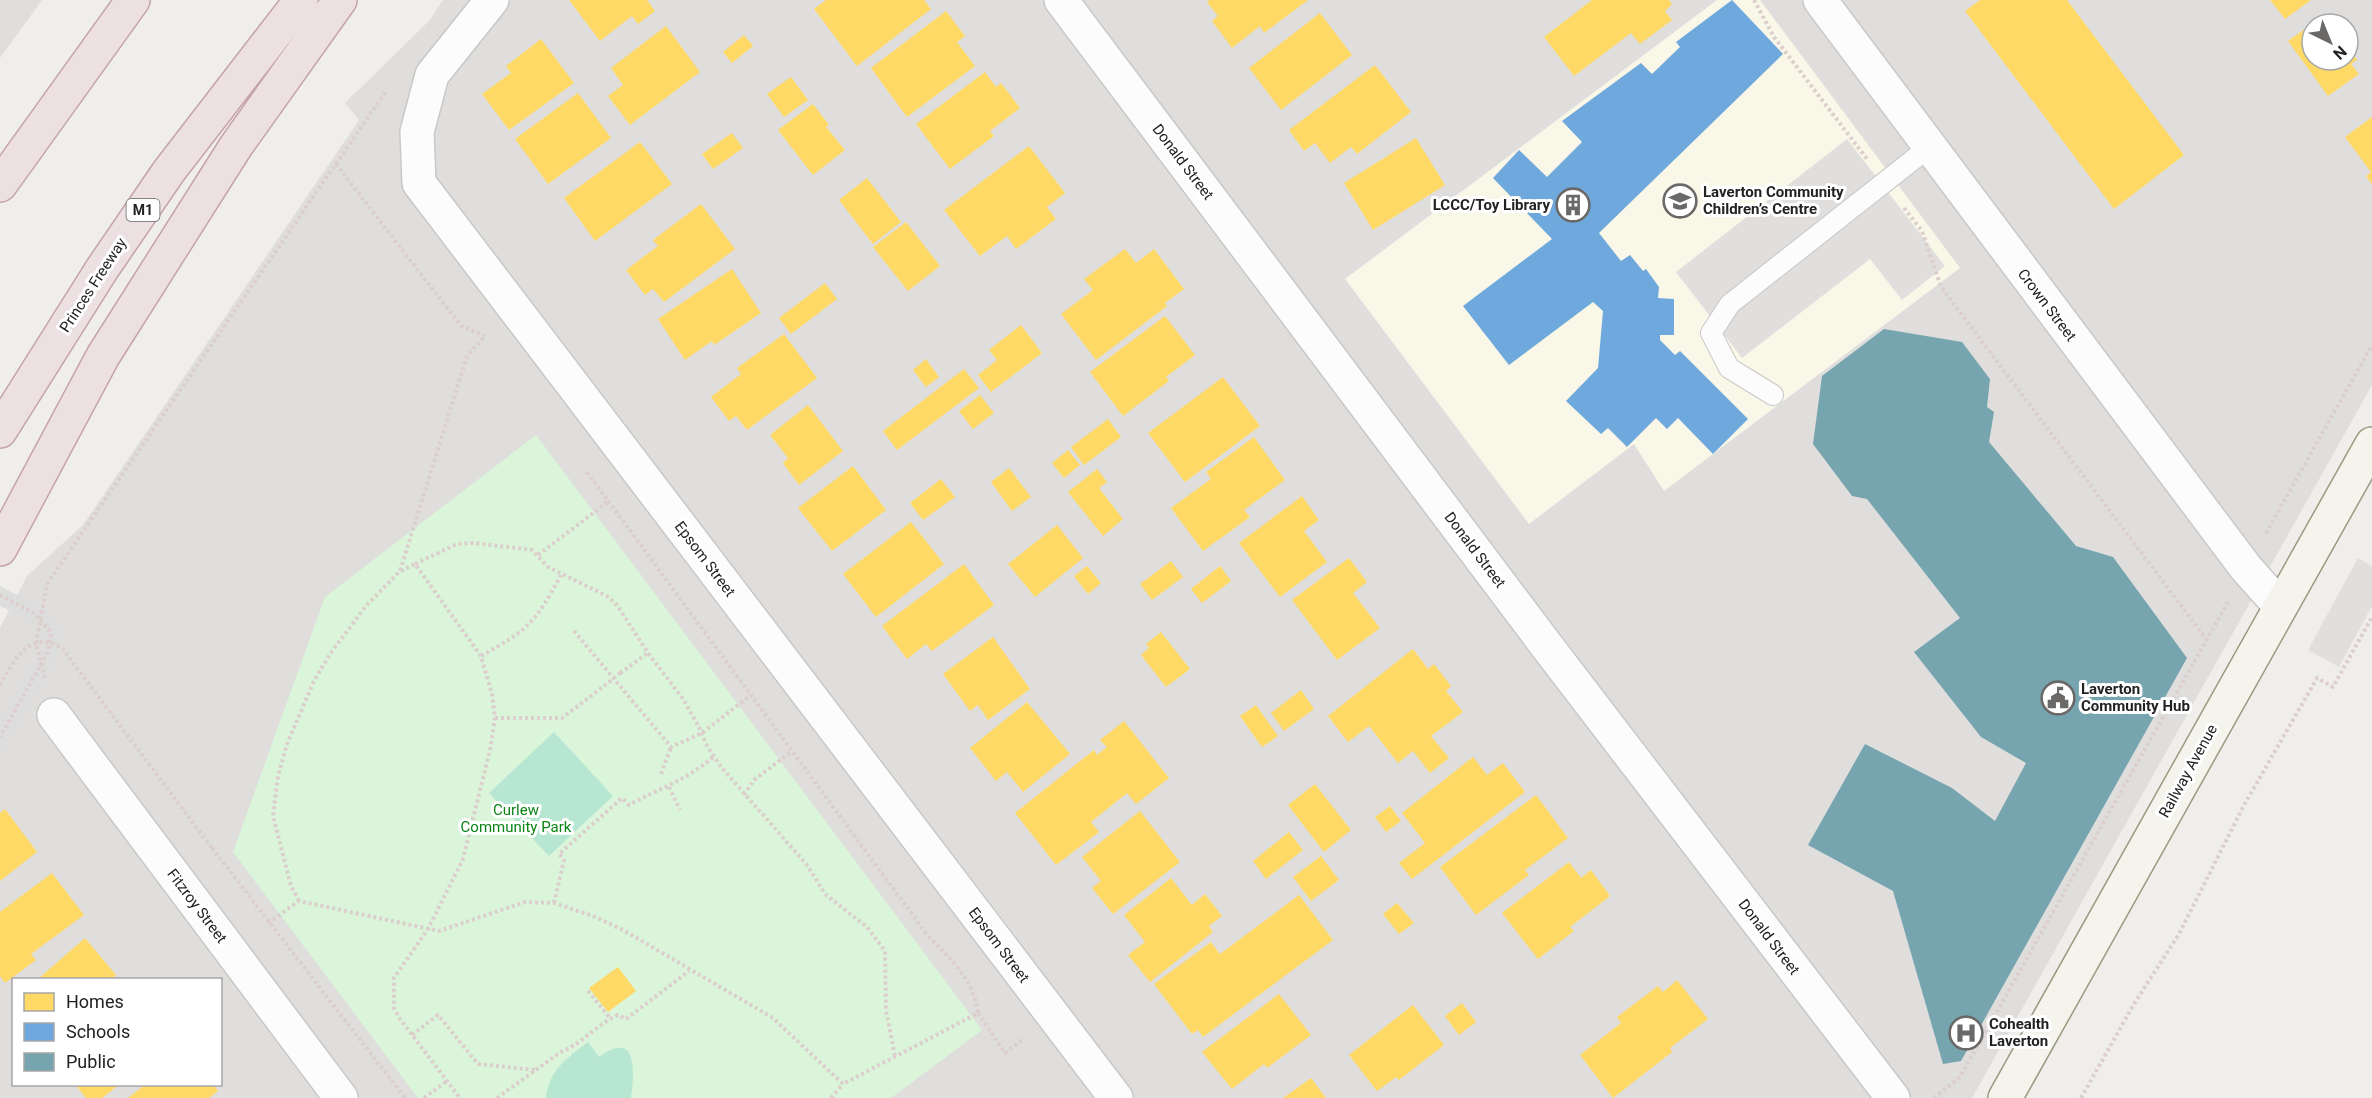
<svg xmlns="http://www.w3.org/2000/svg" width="2372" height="1098" viewBox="0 0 2372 1098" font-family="Roboto,sans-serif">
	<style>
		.residential { fill: #dfdedc; fill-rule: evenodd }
		.education { fill: #f8f7e8 }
		.park { fill: #daf5da }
		.pitch { fill: #b7e6d2 }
		.parking { fill: #e0dfde }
		.pier { fill: #dedddd }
		.homes { fill: #ffd966 }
		.schools { fill: #6fa8dc }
		.public { fill: #76a5af }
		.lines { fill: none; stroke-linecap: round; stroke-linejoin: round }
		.lane-casing { stroke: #c9c8c7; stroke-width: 22 }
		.street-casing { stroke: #c9c8c7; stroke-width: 36 }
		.secondary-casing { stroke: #999a82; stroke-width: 36 }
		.highway-casing { stroke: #c5a2ac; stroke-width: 36 }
		.path { stroke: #dccecd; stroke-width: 4; stroke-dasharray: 3 3; stroke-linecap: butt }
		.lane { stroke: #fdfcfc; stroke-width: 20 }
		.street { stroke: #fdfcfc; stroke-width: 33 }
		.secondary { stroke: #f4f4ed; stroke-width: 33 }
		.highway { stroke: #ece0e2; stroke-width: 33 }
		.path-bridge { stroke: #dccecd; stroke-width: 4; stroke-dasharray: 3 3; stroke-linecap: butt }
		.labels { text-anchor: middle; stroke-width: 6; stroke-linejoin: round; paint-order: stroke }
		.shield { fill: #fff; stroke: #646464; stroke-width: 1.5 }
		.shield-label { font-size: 14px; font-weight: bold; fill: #222 }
		.street-label { font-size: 15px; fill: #222; stroke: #fff }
		.poi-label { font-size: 15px; font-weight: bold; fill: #222; stroke: #fff; text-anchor: start }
		.park-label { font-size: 15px; fill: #0c8416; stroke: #fff }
	</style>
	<rect width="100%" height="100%" fill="#f0eeeb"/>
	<path class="residential" d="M0 0H42L0 58Z
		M443 0H2372V385L1972 1098H0V628L27 576 83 525 359 120 345 103 429 21ZM2312 24H2348V60H2312ZM14 980H220V1084H14Z"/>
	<path class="education" d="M1717 0H1760L1960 268 1664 491 1634 444 1529 524 1345 279Z"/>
	<path class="park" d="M536 435 982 1030 891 1098H418L233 852 325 597Z"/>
	<path class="pitch" d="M554 732 613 796 549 856 489 793Z
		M588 1042 599 1057C639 1028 634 1074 631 1098H546C549 1070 566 1059 588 1042Z"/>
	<path class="parking" d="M1847 139 1945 266 1902 300 1870 259 1742 358 1676 272Z
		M2068 385 2144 486 2117 507 2040 406Z
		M1629 469 1831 742 1795 806 1768 830 1547 533Z
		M2358 558 2372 566V606L2339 667 2308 650Z
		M1794 887 1910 1040 1885 1059 1769 905Z"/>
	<path class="pier" d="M0 586 47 611 57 625 61 644 56 660 0 756V721L42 648 43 638 42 631 32 622 0 606Z"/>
	<path class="homes" d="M569 0H647L655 11 638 24 632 16 600 41Z
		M826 0H924L931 9 857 66 814 9Z
		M1210 0H1308L1264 33 1260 26 1232 48 1212 21 1218 16 1207 2Z
		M1592 0H1669L1672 4 1665 11 1672 20 1640 44 1631 33 1574 76 1544 37Z
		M1980 0H2067L2184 155 2114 209 1965 11Z
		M2270 0H2311L2285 19Z
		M946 11 965 36 957 42 975 66 907 117 871 68Z
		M1320 13 1352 55 1281 110 1249 68Z
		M2324 15 2331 24H2312V60H2348V47L2357 60 2351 64 2359 74 2328 96 2288 41Z
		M666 26 700 72 630 125 608 96 623 85 611 68Z
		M744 35 753 46 732 63 723 52Z
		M541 39 574 83 509 130 482 94 511 73 506 66Z
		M1375 65 1411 112 1357 154 1351 147 1330 163 1315 143 1304 151 1289 130Z
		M985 72 996 87 1001 83 1020 108 990 131 994 136 950 169 916 124Z
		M791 77 808 100 784 117 767 94Z
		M578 93 611 138 548 184 515 139Z
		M813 104 829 125 826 127 845 150 813 175 778 130Z
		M2372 117V184L2366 176 2371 172 2345 137Z
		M732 133 743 148 713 169 702 154Z
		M1416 138 1445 185 1373 230 1344 183Z
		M640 142 672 184 595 241 564 198Z
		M1029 146 1065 193 1047 207 1056 219 1016 249 1007 236 980 256 944 210Z
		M867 178 901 222 873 244 839 200Z
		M701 204 735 249 664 302 653 289 645 295 626 270 658 246 653 240Z
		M906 222 940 266 908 291 873 247Z
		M1125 249 1136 263 1154 249 1184 289 1165 303 1167 306 1096 360 1061 314 1093 290 1084 279Z
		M732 269 761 313 714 345 712 341 685 360 658 319Z
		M825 283 837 299 791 334 779 318Z
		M1165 316 1195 355 1166 377 1169 381 1123 416 1090 372Z
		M1021 325 1042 353 991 392 978 375 997 360 989 350Z
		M784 334 817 378 747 430 736 416 729 421 711 397 741 374 737 368Z
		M926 359 939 377 926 387 913 370Z
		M964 369 979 388 897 450 883 431Z
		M1223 377 1260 426 1185 482 1148 433Z
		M980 395 994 413 973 429 959 411Z
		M808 405 843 451 799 485 783 463 788 458 770 435Z
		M1108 419 1121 437 1084 465 1071 447Z
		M1254 437 1285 480 1244 510 1250 517 1203 551 1171 508 1211 479 1206 472Z
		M1068 450 1080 465 1064 478 1052 463Z
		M853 466 886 510 832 551 798 508Z
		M1009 468 1031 497 1012 511 991 482Z
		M1097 469 1107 482 1099 488 1123 519 1103 536 1068 492Z
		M941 479 955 497 923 520 910 503Z
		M1302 496 1319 520 1304 531 1327 562 1280 597 1239 543Z
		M911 522 944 564 876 617 843 574Z
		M1057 525 1083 558 1035 597 1008 564Z
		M1349 558 1367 582 1353 593 1380 628 1337 660 1292 600Z
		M1171 561 1183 577 1152 600 1140 584Z
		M964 564 994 605 932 651 926 644 907 659 882 626Z
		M1087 566 1101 583 1088 594 1074 576Z
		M1220 566 1231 581 1202 603 1191 589Z
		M1161 632 1190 669 1166 687 1141 655 1149 648 1146 644Z
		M993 637 1030 689 988 720 978 705 970 711 943 674Z
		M1413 649 1428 669 1434 664 1451 686 1446 691 1463 712 1431 736 1449 758 1430 773 1413 751 1398 763 1369 726 1348 742 1328 716Z
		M1301 690 1314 709 1284 731 1271 713Z
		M1027 702 1070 754 1023 792 1007 772 996 781 970 748Z
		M1256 705 1278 736 1262 747 1240 716Z
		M1124 721 1169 778 1136 804 1127 793 1091 822 1099 832 1056 865 1015 813 1094 750 1097 755 1107 747 1100 740Z
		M1473 757 1487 775 1503 763 1525 792 1412 879 1399 863 1425 843 1402 813Z
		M1315 784 1351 830 1324 852 1288 805Z
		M1536 795 1568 838 1525 870 1529 875 1476 915 1440 867Z
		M1390 806 1401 821 1386 832 1375 817Z
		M5 809 37 852 0 881V813Z
		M1140 811 1180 862 1113 914 1092 888 1101 881 1082 857Z
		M1289 832 1303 850 1266 879 1253 861Z
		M1321 856 1339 880 1311 901 1293 877Z
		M1569 862 1581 878 1591 870 1610 896 1570 927 1574 931 1538 959 1502 913Z
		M52 873 84 915 31 954 36 960 5 983 0 976V912Z
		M1171 878 1192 905 1205 894 1222 916 1209 926 1213 932 1150 982 1128 955 1145 942 1124 915Z
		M1299 895 1333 940 1203 1037 1198 1030 1192 1034 1154 984 1211 942 1220 954Z
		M1397 903 1414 923 1399 934 1383 914Z
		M85 938 116 975 111 980H37Z
		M618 967 636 991 608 1012 589 988Z
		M1677 980 1708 1019 1670 1048 1672 1052 1613 1098 1580 1055 1621 1023 1617 1017 1658 986 1663 992Z
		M1279 994 1311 1035 1267 1068 1264 1064 1232 1089 1202 1052Z
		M1462 1003 1476 1022 1459 1035 1445 1016Z
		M1413 1005 1444 1045 1399 1080 1396 1077 1377 1091 1349 1055Z
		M1311 1078 1326 1098H1283Z
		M75 1084H120L102 1098H86Z
		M146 1084H213L218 1091 209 1098H128Z"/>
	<path class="schools" d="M1732 0 1783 54 1599 233 1621 261 1630 255 1643 271 1646 269 1659 287 1658 298 1674 299V335H1660V340L1675 355 1680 351 1748 419 1713 454 1678 418 1667 429 1656 418 1627 447 1608 428 1601 434 1566 401 1598 368 1603 311 1593 302 1509 365 1463 306 1552 239 1493 178 1519 150 1547 177 1582 142 1562 121 1641 63 1652 74 1680 47 1676 42Z"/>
	<path class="public" d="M1884 329 1962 342 1990 379 1987 407 1994 412 1989 442 2076 546 2113 557 2187 658 1961 1061 1943 1064 1893 891 1808 845 1865 744 1952 788 1995 821 2026 763 1981 737 1914 652 1960 618 1867 499 1852 496 1813 444 1822 376Z"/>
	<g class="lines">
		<g class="lane-casing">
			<path id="lane" d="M1773 395 1729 368 1711 333 1730 304 1928 148"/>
		</g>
		<g class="street-casing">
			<path id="street" d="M492 0 432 75 417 132 419 183 1116 1098
				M1061 0 1546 645 1893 1098
				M1820 0 2246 568 2280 606
				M54 715 341 1098"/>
		</g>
		<g class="secondary-casing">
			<path id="secondary" d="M2005 1098 2372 444"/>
		</g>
		<g class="highway-casing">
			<path id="highway" d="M0 185 133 0
				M0 431 102 269 169 171 301 0
				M0 549 103 356 236 146 340 0"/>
		</g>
		<path class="path" d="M1754 0 1774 37 1867 159
			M336 164 461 326 485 336
			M1904 208 1922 231 1941 287 2207 640
			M587 472 928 936C952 960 973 979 978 1013
			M2266 533 2372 345
			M538 555 609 501
			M415 564 457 544 474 543 532 550 548 567 607 596 617 605 648 653 683 699 699 727
			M401 571 415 564 481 656 492 694 495 718 490 750 463 859 428 929 394 978V1008L400 1019 460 1098
			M574 631 671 747 702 733 751 695
			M481 656C528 630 535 623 561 575
			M620 673 648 653
			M45 678 36 644 47 584 386 91
			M495 718H562L604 686
			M706 744 721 767 807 865 825 894 867 927 885 951 886 1010 895 1056
			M661 774 671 747
			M669 787 680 810
			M744 795 754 780 792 751
			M212 848 405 1098
			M299 901 291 886 273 816 278 776 287 744 314 681 330 654 366 606 400 571 467 356 485 336
			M554 903 564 860 559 854 622 798 629 805C658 789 687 780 713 757
			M268 923 299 901 439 931 525 902 554 903 593 916 623 930 773 1018 843 1084 978 1013 1005 1053 1024 1038
			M588 991 610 1018
			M412 1035 438 1015 478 1064 535 1070
			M424 1098 447 1081
			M497 1098 561 1052C582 1044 597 1024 618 1015L626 1019 689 971
			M831 1098 843 1084
			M1934 1098 1960 1077 2228 602
			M2081 1098 2134 1004 2179 934 2243 807 2317 678 2333 687 2372 617"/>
		<use href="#lane" class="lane"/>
		<use href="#street" class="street"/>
		<use href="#secondary" class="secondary"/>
		<use href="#highway" class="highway"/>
		<path class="path-bridge" d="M0 595 35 614 51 632 48 652 0 737
			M0 685C15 660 28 629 62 648L212 848
			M604 686 620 673
			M699 727 706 744"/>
	</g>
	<defs>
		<g id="school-ring" transform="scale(1.725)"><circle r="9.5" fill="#fff" stroke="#6a6968" stroke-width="1.5"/><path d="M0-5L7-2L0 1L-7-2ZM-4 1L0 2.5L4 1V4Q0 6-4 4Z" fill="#6a6968"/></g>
		<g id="building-ring" transform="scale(1.725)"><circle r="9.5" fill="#fff" stroke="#6a6968" stroke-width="1.5"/><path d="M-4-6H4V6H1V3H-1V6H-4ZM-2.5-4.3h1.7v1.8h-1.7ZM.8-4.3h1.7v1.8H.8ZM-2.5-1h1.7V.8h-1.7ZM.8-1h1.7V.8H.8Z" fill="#6a6968"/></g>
		<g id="civic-ring" transform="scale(1.725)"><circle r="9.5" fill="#fff" stroke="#6a6968" stroke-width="1.5"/><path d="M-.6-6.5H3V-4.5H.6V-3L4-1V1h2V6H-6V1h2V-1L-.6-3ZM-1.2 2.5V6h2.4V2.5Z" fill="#6a6968"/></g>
		<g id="hospital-ring" transform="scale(1.725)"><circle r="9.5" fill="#fff" stroke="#6a6968" stroke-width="1.5"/><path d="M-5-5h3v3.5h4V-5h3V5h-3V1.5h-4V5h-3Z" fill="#6a6968"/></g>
	</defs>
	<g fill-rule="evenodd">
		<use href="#school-ring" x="1680" y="201"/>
		<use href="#building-ring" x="1573" y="205"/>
		<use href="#civic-ring" x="2058" y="698"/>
		<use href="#hospital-ring" x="1966" y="1033"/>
	</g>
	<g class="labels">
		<rect class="shield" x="126.5" y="199" width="33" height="22" rx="4.5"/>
		<g class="shield-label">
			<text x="143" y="215">M1</text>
		</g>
		<g class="street-label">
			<text transform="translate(1183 162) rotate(53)" y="5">Donald Street</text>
			<text transform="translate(93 285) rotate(-57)" y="5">Princes Freeway</text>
			<text transform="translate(2047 305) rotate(53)" y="5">Crown Street</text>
			<text transform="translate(1475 550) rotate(53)" y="5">Donald Street</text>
			<text transform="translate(705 559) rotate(53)" y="5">Epsom Street</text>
			<text transform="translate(2188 771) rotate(-61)" y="5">Railway Avenue</text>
			<text transform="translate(197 906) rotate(53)" y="5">Fitzroy Street</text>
			<text transform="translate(1769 937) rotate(53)" y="5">Donald Street</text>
			<text transform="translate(999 945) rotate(53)" y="5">Epsom Street</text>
		</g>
		<g class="poi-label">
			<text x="1703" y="197">Laverton Community<tspan x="1703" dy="17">Children’s Centre</tspan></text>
			<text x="1550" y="210" text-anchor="end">LCCC/Toy Library</text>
			<text x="2081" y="694">Laverton<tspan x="2081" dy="17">Community Hub</tspan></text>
			<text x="1989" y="1029">Cohealth<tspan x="1989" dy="17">Laverton</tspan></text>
		</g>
		<g class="park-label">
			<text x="516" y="815">Curlew<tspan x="516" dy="17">Community Park</tspan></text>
		</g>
	</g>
	<rect x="12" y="978" width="210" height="108" fill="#ffffff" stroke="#a7a7a7" stroke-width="1.5"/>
	<rect x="24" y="993" width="30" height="18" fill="#ffd966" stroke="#a7a7a7" stroke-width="1.5"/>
	<text x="66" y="1008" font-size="18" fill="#222222">Homes</text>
	<rect x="24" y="1023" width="30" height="18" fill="#6fa8dc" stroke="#a7a7a7" stroke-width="1.5"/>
	<text x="66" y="1038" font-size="18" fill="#222222">Schools</text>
	<rect x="24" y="1053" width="30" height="18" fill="#76a5af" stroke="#a7a7a7" stroke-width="1.5"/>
	<text x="66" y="1068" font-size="18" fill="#222222">Public</text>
	<g transform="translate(2330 42) rotate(137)"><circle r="28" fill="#ffffff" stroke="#a7a7a7" stroke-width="1.5"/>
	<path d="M0-4.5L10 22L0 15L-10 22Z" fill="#6a6968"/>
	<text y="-9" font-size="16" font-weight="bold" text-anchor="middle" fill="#222222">N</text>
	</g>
</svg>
